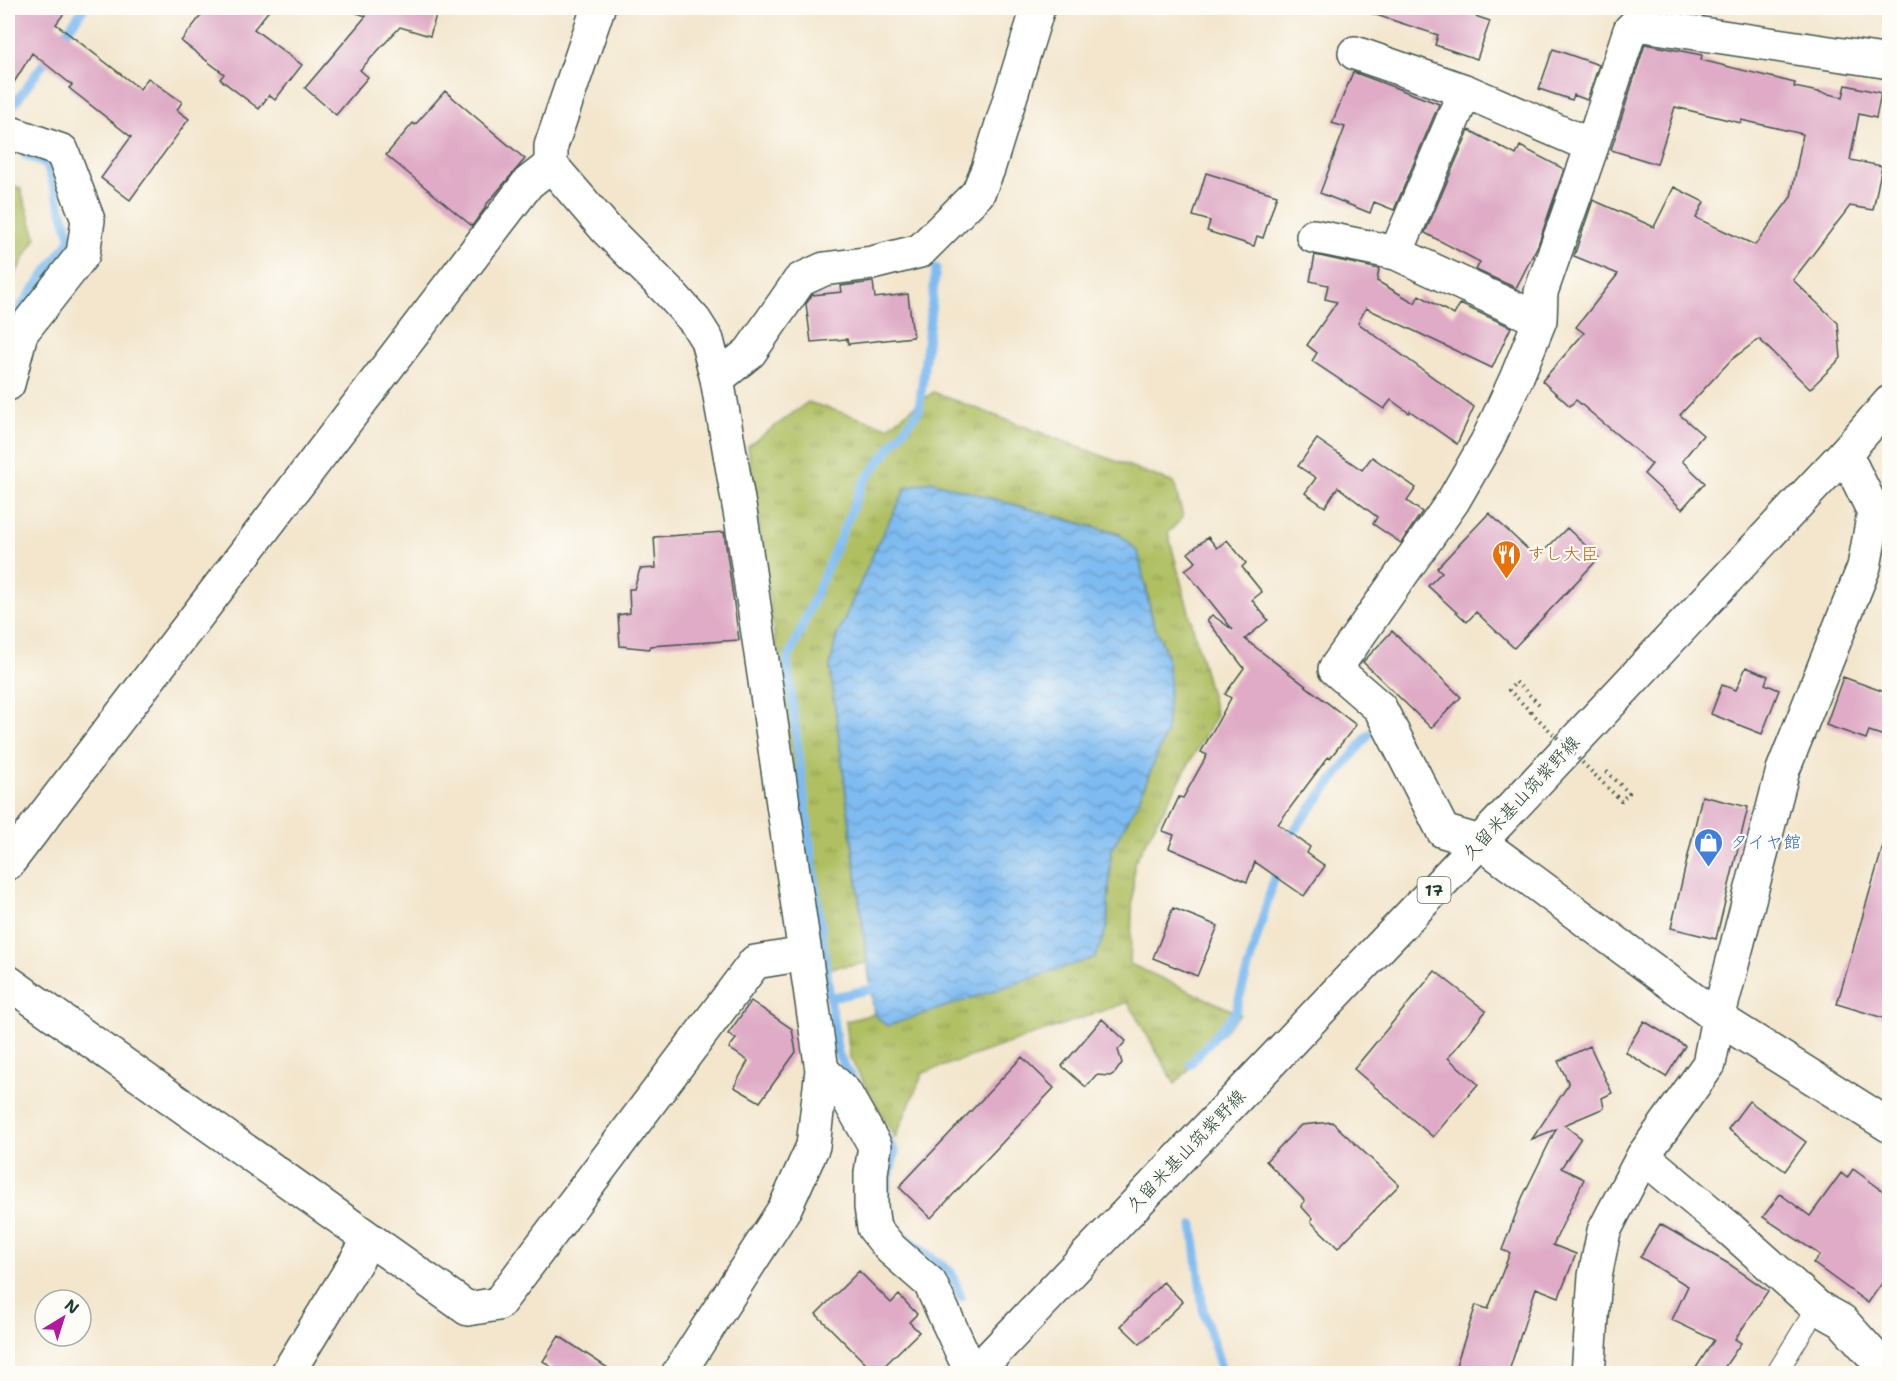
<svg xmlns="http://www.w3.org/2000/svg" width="1897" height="1381" font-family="'Shantell Sans','Klee One',sans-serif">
<defs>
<pattern id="grass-tufts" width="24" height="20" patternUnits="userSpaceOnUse" patternTransform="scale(1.5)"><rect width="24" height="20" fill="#afbf62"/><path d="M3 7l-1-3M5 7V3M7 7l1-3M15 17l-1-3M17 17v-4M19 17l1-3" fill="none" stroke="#8e9c52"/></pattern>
<pattern id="water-waves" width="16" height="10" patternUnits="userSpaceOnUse" patternTransform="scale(1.5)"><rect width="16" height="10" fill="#7ebbf1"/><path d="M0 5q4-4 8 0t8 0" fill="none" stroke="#6799c4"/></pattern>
</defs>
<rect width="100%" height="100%" fill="#fdfcf7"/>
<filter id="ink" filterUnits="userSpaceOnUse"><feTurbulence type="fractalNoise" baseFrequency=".0167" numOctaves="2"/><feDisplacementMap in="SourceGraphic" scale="12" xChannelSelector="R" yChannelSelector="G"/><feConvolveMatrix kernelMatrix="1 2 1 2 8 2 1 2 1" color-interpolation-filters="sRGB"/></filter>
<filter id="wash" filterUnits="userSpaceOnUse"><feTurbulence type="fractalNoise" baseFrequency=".008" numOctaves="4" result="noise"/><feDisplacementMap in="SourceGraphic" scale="24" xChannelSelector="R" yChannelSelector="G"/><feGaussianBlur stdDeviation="1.35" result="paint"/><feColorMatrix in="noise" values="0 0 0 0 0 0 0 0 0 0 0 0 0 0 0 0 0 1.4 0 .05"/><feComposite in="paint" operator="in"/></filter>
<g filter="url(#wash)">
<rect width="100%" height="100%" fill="#f3e6cd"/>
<path fill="url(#grass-tufts)" stroke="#677e4b" stroke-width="1.5" d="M933,392L1174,483L1183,517L1168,533L1216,715L1134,863L1130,964L1240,1014L1175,1084L1128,1002L923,1073L895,1138L850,1058L846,1021L874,1014L887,1026L1107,927L1111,850L1138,802L1166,733L1167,655L1153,622L1146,585L1120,534L931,481L907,487L878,543L836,638L830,667L867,963L821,969L748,446L808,402L888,427Z"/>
<path fill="#afbf62" stroke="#677e4b" stroke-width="1.5" d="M8,185L20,188L36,237L8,287Z"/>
<path fill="url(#water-waves)" stroke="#4e7c92" stroke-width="1.5" d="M931,481L1120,535L1138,552L1153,622L1167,655L1170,680L1166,733L1138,802L1111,850L1107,927L1096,957L887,1026L874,1014L830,667L836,638L878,543L907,487Z"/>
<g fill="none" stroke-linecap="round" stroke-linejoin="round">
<path stroke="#7ebbf1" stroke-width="9" d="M59,42L84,8
M8,113L51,53
M19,309L71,239L47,165L25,155
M1284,843L1369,734
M830,998L787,662L863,483L919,410L936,268
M1190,1064L1235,1013L1278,865
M856,1085L838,1054L830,998L881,987
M884,1134L895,1152L884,1198L896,1230L951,1272L961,1297
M1193,1225L1203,1309L1223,1374"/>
</g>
<g id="blocks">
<path fill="#dfabc6" d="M8,8H68L56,24L140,89L148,78L182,102L177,110L189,119L130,200L101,178L131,137L69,88L72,85L32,53L8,92Z
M207,8H271L254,29L302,65L275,100L269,95L259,109L220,79L224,74L181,41Z
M358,8H438L430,36L400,27L360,70L368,77L336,115L305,88L366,16L357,13Z
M1371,8H1452L1490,21L1477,59L1435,45L1438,35L1370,13Z
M1645,44L1702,55L1701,60L1795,83L1794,87L1843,97L1846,85L1881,93L1876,118L1859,114L1850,160L1882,166L1873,210L1850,206L1793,280L1838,323L1841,358L1810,389L1759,339L1731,360L1680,415L1703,435L1682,461L1705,483L1682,509L1644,474L1652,464L1576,400L1570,406L1542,381L1584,333L1576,327L1618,274L1574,256L1593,200L1654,227L1674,187L1704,202L1696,218L1755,245L1791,197L1803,134L1741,120V123L1675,107L1657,164L1611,150Z
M1553,49L1599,65L1587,100L1574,95L1572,100L1539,89Z
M1353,72L1439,104L1394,210L1374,202L1370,213L1320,193L1345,127L1332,123Z
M445,91L525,159L485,206L486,207L472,226L386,155L413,123L415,125Z
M1469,130L1516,155L1520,146L1564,169L1538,245L1516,288L1476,270L1480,262L1425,233Z
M1206,173L1277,195L1263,238L1257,236L1254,246L1207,231L1210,221L1193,216Z
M1315,255L1379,269L1377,281L1415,303L1419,295L1454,315L1460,304L1511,327L1492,368L1366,308L1358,323L1474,407L1457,444L1410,411L1409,413L1391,400L1384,409L1312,361L1317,353L1307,345L1337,302L1325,299L1328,285L1310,281Z
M873,282L875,298L908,294L913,337L848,344L847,339L811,342L806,304L812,295L842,292L841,286Z
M1317,439L1362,470L1372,457L1416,488L1407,501L1422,512L1401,543L1373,524L1377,517L1338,487L1325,507L1305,493L1316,478L1298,466Z
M1489,513L1537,558L1567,528L1599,558L1514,648L1476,612L1467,622L1428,586L1442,572L1437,568Z
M724,532L739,640L650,646V649L620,646L618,615L630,613L629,589H634L640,569L656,568L654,537Z
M1208,537L1217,548L1227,540L1246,563L1242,567L1262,592L1252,600L1268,620L1245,639L1356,725L1330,758L1328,757L1278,824L1310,847L1307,853L1325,866L1304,896L1255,862L1247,882L1169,848L1174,835L1163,831L1179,797L1183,798L1207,755L1201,752L1231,698L1225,694L1244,668L1207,620L1212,615L1233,630L1185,570L1196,562L1188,553Z
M1392,631L1461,697L1431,728L1363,662Z
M1746,667L1768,676L1765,684L1779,690L1762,734L1711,714L1722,685L1736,690Z
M1843,677L1890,694V738L1869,731L1866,739L1826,725Z
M1702,796L1748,807L1716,939L1671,928Z
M1883,846L1890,847V1020L1837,1004Z
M1173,908L1218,926L1197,976L1153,958Z
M1435,971L1486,1011L1448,1058L1478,1084L1433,1137L1354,1069Z
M751,1001L792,1029L796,1052L760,1102L734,1087L748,1061L729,1048L736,1039L728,1034Z
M1102,1019L1126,1041L1118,1050L1122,1063L1115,1073L1110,1076L1096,1075L1086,1087L1062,1066Z
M1644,1021L1685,1046L1666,1077L1625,1052Z
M1590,1046L1612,1093L1602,1098L1604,1108L1564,1125L1581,1138L1561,1168L1584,1179L1553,1245L1576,1254L1559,1297L1536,1288L1508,1374H1453L1476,1305L1488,1309L1510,1253L1502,1250L1522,1198L1556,1129L1532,1139L1569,1084L1558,1061Z
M1022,1057L1054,1088L931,1218L899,1187Z
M1749,1101L1806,1142L1785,1171L1728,1129Z
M1332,1122L1399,1185L1338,1248L1311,1222L1312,1218L1301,1206L1305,1201L1266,1161L1301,1125Z
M1853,1169L1890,1196V1272L1868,1303L1813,1263L1820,1255L1763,1217L1780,1194L1810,1216L1841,1173L1847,1178Z
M1660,1224L1729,1264L1768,1291L1735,1339L1741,1343L1720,1374H1692L1714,1340L1672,1320L1688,1286L1640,1257Z
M859,1271L891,1303L899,1295L917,1314L909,1322L919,1332L876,1374L816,1314Z
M1163,1282L1183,1302L1140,1344L1121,1326Z
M559,1336L617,1374H561L543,1361Z"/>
</g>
</g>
<g filter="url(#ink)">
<use href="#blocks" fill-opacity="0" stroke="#3f564b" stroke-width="1.5"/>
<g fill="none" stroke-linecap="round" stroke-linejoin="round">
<defs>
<path id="service" d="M1776,1374L1817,1307"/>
<path id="minor" d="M598,8L551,146V165L606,229L670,293L695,321L707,340L717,379L741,517L822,1070L813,1146L785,1208L678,1374
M1355,53L1465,91L1592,146
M8,132L62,151L88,220L83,254L21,333L8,384
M1313,236L1396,253L1540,320
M1396,253L1465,91
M717,379L750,352L800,280L824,269L872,263L920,251L978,193L988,169L1038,8
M1480,842L1443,831L1380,708L1335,669L1453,501L1487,442L1516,379L1540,320L1541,292L1592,146L1630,30L1636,24L1890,62
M8,863L528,183L551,165
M8,982L468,1309L498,1304L755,962L805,954
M822,1070L845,1093L875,1146L871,1173V1207L874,1228L891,1249L930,1283L972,1374
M1643,1156L1731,1230L1817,1307L1842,1321L1879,1362
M287,1374L369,1240
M1588,1374L1595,1276L1604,1231L1643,1156L1709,1064L1718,1018L1783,770L1864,567L1874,512L1845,453"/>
<path id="tertiary" d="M1480,842L1718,1018L1890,1126"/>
<path id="primary" d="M974,1374L1480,842L1845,453L1890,402"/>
</defs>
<use href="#service" stroke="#3f564b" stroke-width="22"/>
<use href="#minor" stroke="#3f564b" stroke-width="36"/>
<use href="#tertiary" stroke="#3f564b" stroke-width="36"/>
<use href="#primary" stroke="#3f564b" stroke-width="36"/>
<path stroke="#3f564b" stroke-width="4" stroke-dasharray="1.5 4.5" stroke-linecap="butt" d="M1531,712L1509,690L1516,682L1539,704
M1599,779L1621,801L1629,793L1606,771"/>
<use href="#service" stroke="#fff" stroke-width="20"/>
<use href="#minor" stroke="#fff" stroke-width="33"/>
<use href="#tertiary" stroke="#fff" stroke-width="33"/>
<use href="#primary" stroke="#fff" stroke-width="33"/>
<path stroke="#3f564b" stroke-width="4" stroke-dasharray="1.5 4.5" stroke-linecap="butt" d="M1531,712L1599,779"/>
</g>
</g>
<defs>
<symbol id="restaurant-pin" viewBox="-11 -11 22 30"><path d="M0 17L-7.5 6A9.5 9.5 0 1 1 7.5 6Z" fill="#e8710a" stroke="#fdfcf7"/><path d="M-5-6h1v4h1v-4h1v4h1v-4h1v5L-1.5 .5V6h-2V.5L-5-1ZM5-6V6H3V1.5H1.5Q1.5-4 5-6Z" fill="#fff"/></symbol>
<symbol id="shop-pin" viewBox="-11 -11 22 30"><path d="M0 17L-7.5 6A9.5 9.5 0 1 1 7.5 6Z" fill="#3f7fe0" stroke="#fdfcf7"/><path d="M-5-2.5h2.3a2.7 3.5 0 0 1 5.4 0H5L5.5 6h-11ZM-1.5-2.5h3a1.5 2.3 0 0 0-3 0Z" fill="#fff"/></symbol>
</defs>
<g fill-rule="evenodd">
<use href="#restaurant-pin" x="1490" y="538" width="33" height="45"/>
<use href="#shop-pin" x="1692" y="826" width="33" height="45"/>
</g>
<g text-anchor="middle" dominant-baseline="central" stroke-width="4.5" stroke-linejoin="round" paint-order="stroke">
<rect fill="#fdfcf7" stroke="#62766e" stroke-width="1.5" x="1417.5" y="877" width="33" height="26" rx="4.5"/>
<g font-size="16" font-weight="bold" fill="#1f3d34">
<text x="1434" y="890">17</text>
</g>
<g font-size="18" fill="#c56008" stroke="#fdfcf7" text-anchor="start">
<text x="1527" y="554">すし大臣</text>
</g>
<g font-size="18" fill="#1f3d34" stroke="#fdfcf7">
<text transform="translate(1521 798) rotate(-47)">久留米基山筑紫野線</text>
<text transform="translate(1186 1151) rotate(-46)">久留米基山筑紫野線</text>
</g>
<g font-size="18" fill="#366cbe" stroke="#fdfcf7" text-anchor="start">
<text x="1730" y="842">タイヤ館</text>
</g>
</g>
<rect width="1897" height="1381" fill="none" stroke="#fdfcf7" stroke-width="30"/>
<g transform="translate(63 1318) rotate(38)"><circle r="28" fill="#fdfcf7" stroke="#a4b0a9" stroke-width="1.5"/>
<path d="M0-4.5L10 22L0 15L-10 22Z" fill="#b5179e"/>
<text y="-9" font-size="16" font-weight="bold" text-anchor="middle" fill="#1f3d34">N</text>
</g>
</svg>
